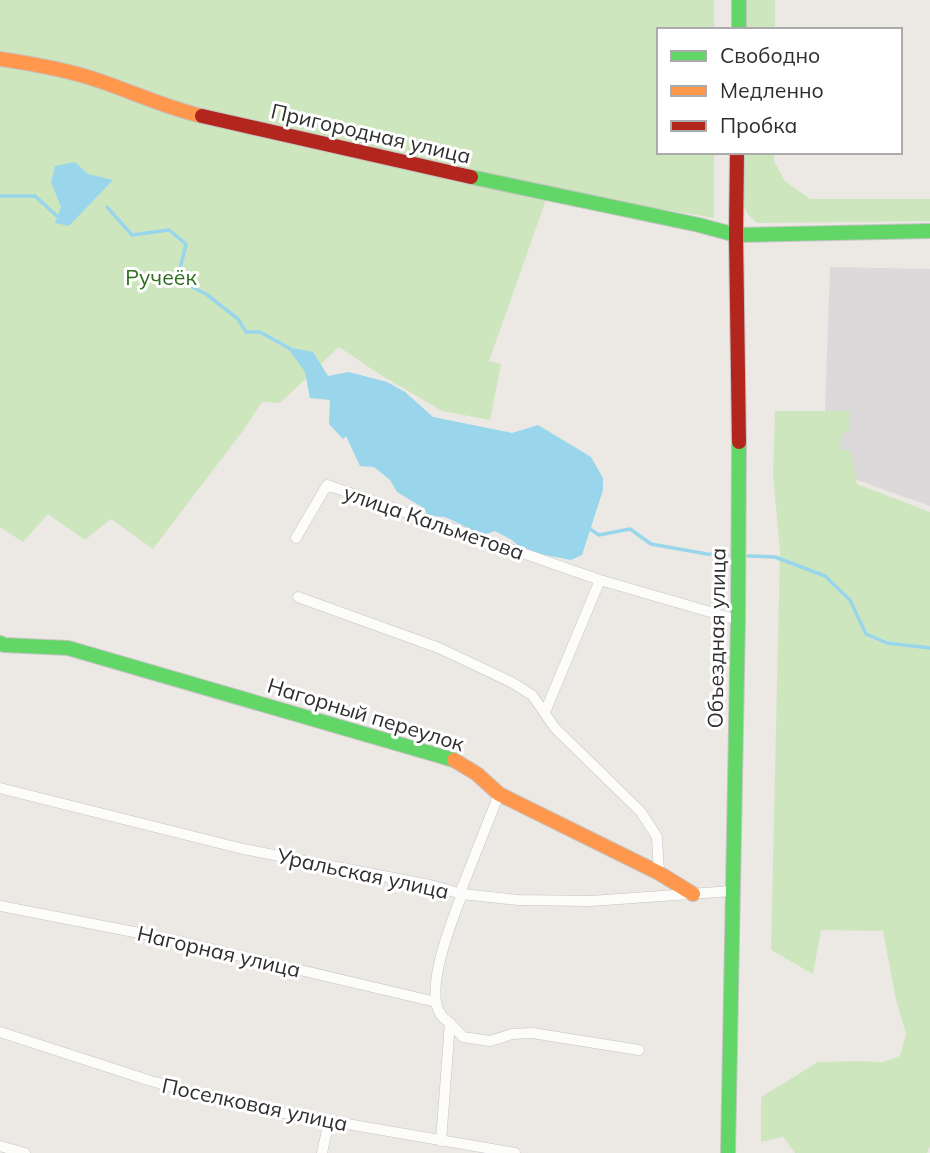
<svg xmlns="http://www.w3.org/2000/svg" width="930" height="1153" font-family="Mulish,sans-serif">
<rect width="100%" height="100%" fill="#ece8e4"/>
<path fill="#dcd9db" d="M830,267L930,269V506L823,468Z"/>
<path fill="#cee6be" d="M0,0H714V30H659V152H714V218L555,191L165,103L0,57Z
M745,0H775V30H745Z
M0,63L42,68L169,111L546,200L489,361L501,364L490,420L442,411L379,374L339,347L280,403L262,402L242,432L153,549L111,519L85,540L48,514L23,542L0,527Z
M744,152H774V161L785,181L810,199H930V221L757,223L748,214L744,206Z
M775,411H850V431L843,433L839,449L850,450L857,484L930,512V1146L927,1153H795L783,1137L761,1142V1097L818,1062L859,1061L883,1062L900,1056L906,1034L896,1000L883,931L821,930L813,974L771,950L780,551L773,475Z"/>
<path fill="#99d6ec" d="M75,162L88,174L113,180L69,226L55,223L61,207L51,182L55,166Z
M287,347L313,352L328,376L349,372L387,382L405,392L433,417L512,433L538,425L591,457L603,478V490L582,555L571,560L524,551L512,540L495,531L483,535L445,517L427,516L425,509L397,492L390,480L374,467L360,466L346,436L343,439L329,424L330,400L310,398L305,372Z"/>
<g fill="none" stroke-linecap="round" stroke-linejoin="round">
<path stroke="#99d6ec" stroke-width="3.5" d="M0,196H35L59,218
M107,207L132,235L169,230L186,244L180,269L188,285L206,294L238,319L246,332H260L289,348
M587,527L599,535L630,529L651,544L707,554L728,555
M748,556L775,557L825,576L850,600L866,634L887,643L930,648"/>
<defs>
<path id="street" d="M296,538L327,485L600,580L738,620
M298,597L439,648L513,683L532,695L555,728L641,812L657,837L659,873
M545,712L600,580
M0,788L243,849L430,885L462,894L518,900L591,901L732,891
M460,893L499,794
M0,906L165,938L436,1002
M450,1023L463,1037L490,1041L512,1034L532,1033L639,1050
M0,1032L151,1081L249,1107L515,1153
M441,1141L450,1023C447,1021 444,1019 442,1016C422,993 453,919 462,894
M0,1146L25,1153
M322,1153L329,1121"/>
<path id="fast" d="M739,0V30
M471,177L699,225L736,235L930,231
M0,643L4,645L68,648L454,760
M728,1153L738,620L739,442"/>
<path id="slow" d="M0,59C34,64 68,70 100,81C135,93 167,108 202,116
M454,760L477,774L499,794L659,873L693,894"/>
<path id="jam" d="M202,116L471,177
M737,152L736,235L739,442"/>
</defs>
<use href="#street" stroke="#c5c4c5" stroke-width="11"/>
<use href="#fast" stroke="#c5c4c5" stroke-width="16"/>
<use href="#slow" stroke="#c5c4c5" stroke-width="16"/>
<use href="#jam" stroke="#c5c4c5" stroke-width="16"/>
<use href="#street" stroke="#fcfcfb" stroke-width="10"/>
<use href="#fast" stroke="#63d668" stroke-width="14"/>
<use href="#slow" stroke="#ff974d" stroke-width="14"/>
<use href="#jam" stroke="#b3261e" stroke-width="14"/>
</g>
<g text-anchor="middle" dominant-baseline="central" stroke-width="6" stroke-linejoin="round" paint-order="stroke">
<g font-size="21" fill="#2e2e2e" stroke="#fff">
<text transform="translate(371 133) rotate(13)">Пригородная улица</text>
<text transform="translate(434 522) rotate(19)">улица Кальметова</text>
<text transform="translate(716 638) rotate(-89)">Объездная улица</text>
<text transform="translate(366 714) rotate(17)">Нагорный переулок</text>
<text transform="translate(363 873) rotate(12)">Уральская улица</text>
<text transform="translate(219 951) rotate(13)">Нагорная улица</text>
<text transform="translate(255 1104) rotate(12)">Поселковая улица</text>
</g>
<g font-size="21" fill="#2c6e1b" stroke="#fff">
<text x="161" y="277">Ручеёк</text>
</g>
</g>
<rect x="657" y="28" width="245" height="126" fill="#ffffff" stroke="#ababab" stroke-width="2"/>
<rect x="671" y="51" width="35" height="10" fill="#63d668" stroke="#ababab" stroke-width="2"/>
<text x="720" y="63" font-size="21" fill="#2e2e2e">Свободно</text>
<rect x="671" y="86" width="35" height="10" fill="#ff974d" stroke="#ababab" stroke-width="2"/>
<text x="720" y="98" font-size="21" fill="#2e2e2e">Медленно</text>
<rect x="671" y="121" width="35" height="10" fill="#b3261e" stroke="#ababab" stroke-width="2"/>
<text x="720" y="133" font-size="21" fill="#2e2e2e">Пробка</text>
</svg>
